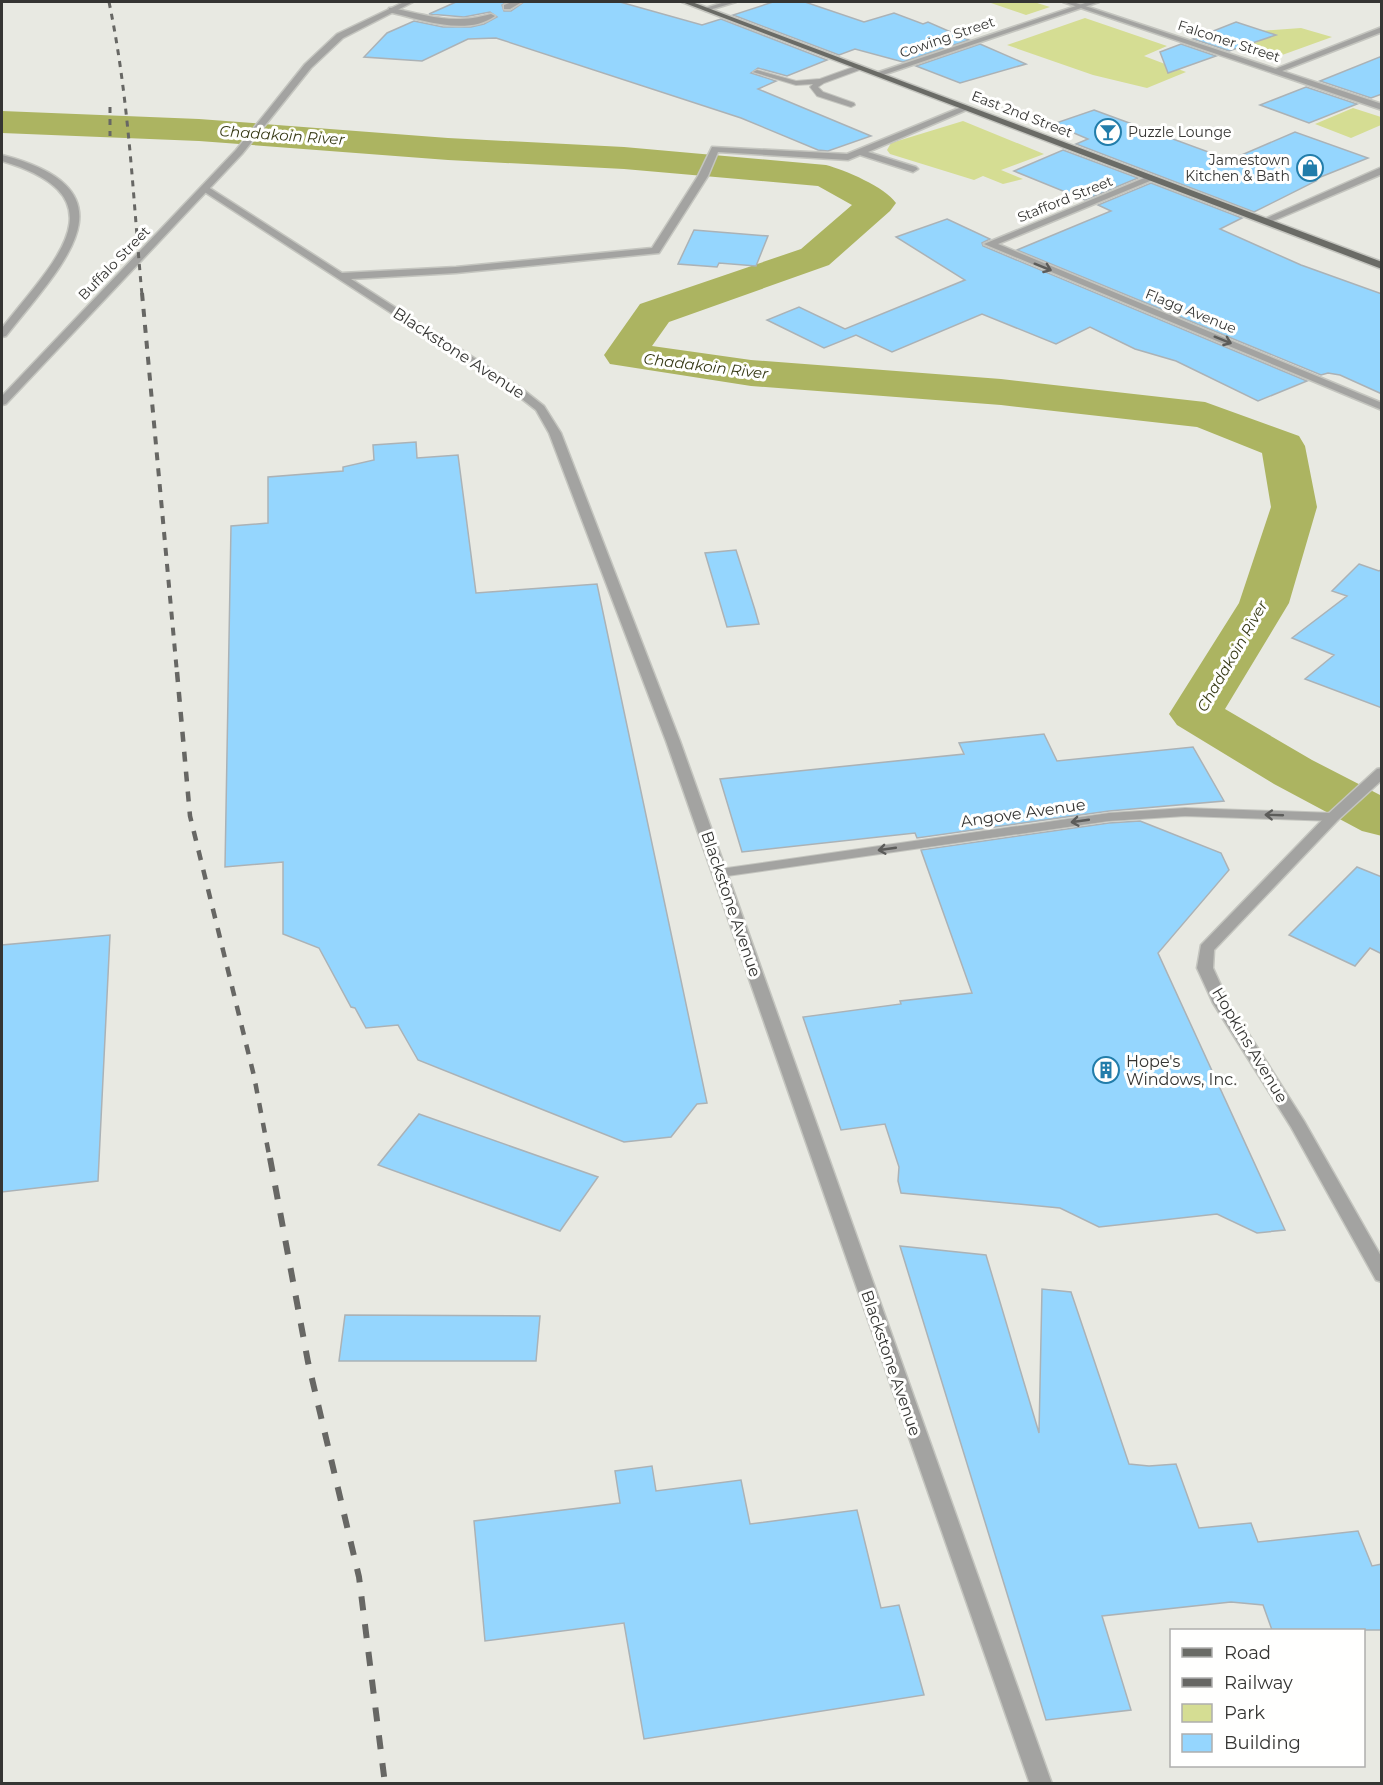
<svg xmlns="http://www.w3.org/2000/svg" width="1383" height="1785" font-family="Montserrat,sans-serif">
<rect width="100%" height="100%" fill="#e8e9e2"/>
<path fill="#d5dd93" d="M988,2H1034L1050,7L1026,15Z
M1085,18L1167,46L1144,56L1186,72L1147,88L1093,75L1007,45Z
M1301,28L1332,37L1271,59L1235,48H1244L1266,38L1258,31Z
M1353,108L1381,117V125L1351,138L1315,124Z
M963,121L1044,154L1001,170L1023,179L1003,184L983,176L974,180L890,154L887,150L891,143Z"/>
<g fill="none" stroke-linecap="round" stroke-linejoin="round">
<path fill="#acb461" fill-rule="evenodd" d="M2,111L199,119L448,138L624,147L826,165C845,170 885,187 896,203L890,211L829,265L669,322L652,346L751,360L1001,379L1205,402L1299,436L1305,446L1317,507L1289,603L1225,709L1312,760L1382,796V836L1362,831L1274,784L1177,725L1169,714L1239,603L1271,507L1262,453L1197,427L1001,405L751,386L610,364L604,355L640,304L801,249L852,205L818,186L624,169L448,160L199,141L2,133Z"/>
</g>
<path fill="#95d6fe" stroke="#abb2b6" stroke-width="1.5" d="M456,2H507L502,5L504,11H511L524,2H620L702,25L721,19L827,60L787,76L758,68L751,73L776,81L758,89L871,136L828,151L818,150L741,118L496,38L468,39L422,61L364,57L387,33L414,21L443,27H471L484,24L497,17L490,12L464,17L429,14Z
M773,2H805L864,22L894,13L923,24L928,22L969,40L903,62L855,49L839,55L733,15Z
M1236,22L1276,35L1229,51L1193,39Z
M980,44L1026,64L960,83L916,66Z
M1181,44L1216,56L1168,73L1160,52Z
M1382,56V94L1371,98L1320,81Z
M1306,87L1357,104L1309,123L1260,105Z
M1094,110L1230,160L1295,132L1368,158L1313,180L1316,181L1254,212L1076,144L1088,139L1053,124Z
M1063,150L1138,178L1085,200L1014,171Z
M1151,183L1242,218L1220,229L1301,265L1382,294V394L1340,375L1328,373L1321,375L1017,250L1111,211L1098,205Z
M947,219L990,239L982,243L983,246L1307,381L1258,401L1176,361L1135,349L1090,327L1056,344L982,314L892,352L856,335L824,348L767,320L799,307L845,329L965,280L896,237Z
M694,230L768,236L756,266L719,263L717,267L678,264Z
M416,442L417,458L458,455L476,593L597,584L707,1103L697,1104L671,1137L624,1142L418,1060L398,1025L366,1028L355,1008L351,1007L319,948L283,934V862L225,867L231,526L268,523V477L343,471V467L374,460L373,445Z
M736,550L755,610L759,624L727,627L705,553Z
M1359,564L1379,571L1382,569V708L1305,679L1334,655L1292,638L1347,596L1332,591Z
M1044,734L1057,761L1193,747L1224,801L1109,811L917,838L915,833L742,852L720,779L964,754L959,743Z
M1140,821L1221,853L1229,870L1158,953L1285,1230L1257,1233L1217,1214L1099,1227L1060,1208L901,1193L898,1181L899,1167L885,1124L841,1130L803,1017L901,1004L900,1001L972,993L921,850L1109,823Z
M1357,867L1382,877V954L1370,948L1355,966L1289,935Z
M110,935L98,1181L2,1192V945Z
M419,1114L561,1164L598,1177L560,1231L378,1165Z
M900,1246L986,1255L1039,1433L1042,1289L1071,1292L1129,1464L1149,1466L1176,1464L1199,1528L1251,1523L1258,1542L1358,1531L1372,1566L1382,1564V1630H1272L1263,1605L1231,1602L1102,1616L1131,1710L1046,1720Z
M345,1315L540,1316L536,1361H339Z
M652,1466L656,1491L741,1480L750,1524L857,1510L881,1608L899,1605L924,1695L644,1739L624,1623L485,1641L474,1521L620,1503L615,1471Z"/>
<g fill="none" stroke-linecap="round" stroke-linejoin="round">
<defs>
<path id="service" d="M859,65L863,67L862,69L824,83L818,87L823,92L854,103L855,105L851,107L817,96L810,87L813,84L796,85L753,72L757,70L796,81L820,79Z
M1185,808L1333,813L1339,817L1333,821L1185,816L1109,821L720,877L713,873L720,869L1109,813Z"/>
<path id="minor" d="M512,2H522L510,9H504V5Z
M725,2H736L706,11L702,9Z
M1088,2H1099L880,76L873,74Z
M392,8C431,16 452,25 491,14L495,16C466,37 420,19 389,12V8Z
M1382,27V32L1277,73L1270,71Z
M964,106L971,108L868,152L916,167L918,169L913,172L860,155L848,160L718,152L708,176L659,253L456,273L351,279L521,388L544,406L561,433L680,741L1052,1784H1030L666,741L549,433L536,410L513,392L200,189L208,187L342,273L456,267L652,248L698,176L712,147L847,154Z
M1382,167V174L1268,223L1260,221Z
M1149,176L1157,178L998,244L1382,403V410L984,244Z
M1382,768V780L1338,820L1214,950L1213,968L1229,1003L1304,1121L1382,1258V1282L1376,1280L1291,1127L1213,1003L1197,968L1201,945L1328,814L1377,769Z"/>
<path id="tertiary" d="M404,2H413L343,38L311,68L242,154L6,404L2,405V396L236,150L305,64L337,34Z
M1063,2H1073L1382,104V110Z
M2,155C141,191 61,266 6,336L2,337V328C53,262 125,198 2,161Z"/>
<path id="primary" d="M682,2H692L1382,262V269Z"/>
</defs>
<use href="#service" stroke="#c4c5bf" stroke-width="2"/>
<use href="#minor" stroke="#c4c5bf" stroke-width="3"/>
<use href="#tertiary" stroke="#c4c5bf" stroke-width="3"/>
<use href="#primary" stroke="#c4c5bf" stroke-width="3"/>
<use href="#service" fill="#a3a3a1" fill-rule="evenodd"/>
<use href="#minor" fill="#a3a3a1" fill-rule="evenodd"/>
<use href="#tertiary" fill="#a3a3a1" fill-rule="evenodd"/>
<use href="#primary" fill="#6a6b66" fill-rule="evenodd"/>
<path stroke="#676764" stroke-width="3" stroke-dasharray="6 6" stroke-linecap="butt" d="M109,2C129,97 133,198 142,295
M110,107V136"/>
<path stroke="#676764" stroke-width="4" stroke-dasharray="8 8" stroke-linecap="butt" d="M142,293L177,673"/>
<path stroke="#676764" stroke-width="4.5" stroke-dasharray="10 10" stroke-linecap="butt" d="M177,672L190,816L254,1076L270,1160"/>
<path stroke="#676764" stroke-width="6" stroke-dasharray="14 14" stroke-linecap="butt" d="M270,1158L308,1362L359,1577L385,1784"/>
</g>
<defs><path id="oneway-shaft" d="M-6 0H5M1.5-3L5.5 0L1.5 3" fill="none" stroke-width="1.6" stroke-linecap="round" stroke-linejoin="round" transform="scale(1.5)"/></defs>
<g stroke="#5c5c5a">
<use href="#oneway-shaft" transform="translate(1043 267) rotate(22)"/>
<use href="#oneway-shaft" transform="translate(1223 340) rotate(22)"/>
<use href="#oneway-shaft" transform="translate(1274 815) rotate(-178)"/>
<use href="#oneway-shaft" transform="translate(1080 821) rotate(172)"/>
<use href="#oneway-shaft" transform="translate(887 849) rotate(172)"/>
</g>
<defs>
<symbol id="bar-ring" viewBox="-11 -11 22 22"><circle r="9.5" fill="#fffffe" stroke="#227daa" stroke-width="1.5"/><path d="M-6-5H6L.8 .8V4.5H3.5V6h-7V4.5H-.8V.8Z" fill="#227daa"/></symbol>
<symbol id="shop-ring" viewBox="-11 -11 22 22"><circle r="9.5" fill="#fffffe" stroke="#227daa" stroke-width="1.5"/><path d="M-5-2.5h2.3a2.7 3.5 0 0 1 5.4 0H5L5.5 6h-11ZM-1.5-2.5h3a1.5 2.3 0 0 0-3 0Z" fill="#227daa"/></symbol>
<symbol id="building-ring" viewBox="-11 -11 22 22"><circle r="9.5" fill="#fffffe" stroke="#227daa" stroke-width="1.5"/><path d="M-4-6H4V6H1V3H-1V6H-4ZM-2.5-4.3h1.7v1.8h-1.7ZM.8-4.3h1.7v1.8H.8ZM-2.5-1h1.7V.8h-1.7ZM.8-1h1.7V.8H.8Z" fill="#227daa"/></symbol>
</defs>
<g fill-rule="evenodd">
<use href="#bar-ring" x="1093" y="117" width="30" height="30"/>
<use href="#shop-ring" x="1295" y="153" width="30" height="30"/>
<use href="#building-ring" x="1091" y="1055" width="30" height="30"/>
</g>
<g text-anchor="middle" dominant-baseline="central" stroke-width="6" stroke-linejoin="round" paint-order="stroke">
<g font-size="14" fill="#353533" stroke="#fffffe">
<text transform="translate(947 37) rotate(-19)">Cowing Street</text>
<text transform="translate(1229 41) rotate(18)">Falconer Street</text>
<text transform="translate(1022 114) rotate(21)">East 2nd Street</text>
<text transform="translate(1065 199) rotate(-22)">Stafford Street</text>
<text transform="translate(114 263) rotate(-46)">Buffalo Street</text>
<text transform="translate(1191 311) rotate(22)">Flagg Avenue</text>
</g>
<g font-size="14" fill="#353533" stroke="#fffffe" text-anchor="start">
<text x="1128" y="132">Puzzle Lounge</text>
<text x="1290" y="160" text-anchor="end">Jamestown<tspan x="1290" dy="16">Kitchen &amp; Bath</tspan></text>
</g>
<g font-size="15" font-style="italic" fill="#383b17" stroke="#fffffe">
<text transform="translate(282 135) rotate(4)">Chadakoin River</text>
<text transform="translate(706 366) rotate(7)">Chadakoin River</text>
<text transform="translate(1232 656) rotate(-60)">Chadakoin River</text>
</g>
<g font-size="16" fill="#353533" stroke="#fffffe">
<text transform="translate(459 353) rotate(33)">Blackstone Avenue</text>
<text transform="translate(1023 813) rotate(-8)">Angove Avenue</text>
<text transform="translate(731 904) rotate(71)">Blackstone Avenue</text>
<text transform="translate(1250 1045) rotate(59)">Hopkins Avenue</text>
<text transform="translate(891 1363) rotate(71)">Blackstone Avenue</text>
</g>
<g font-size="16" fill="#353533" stroke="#fffffe" text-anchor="start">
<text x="1126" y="1061">Hope's<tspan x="1126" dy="18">Windows, Inc.</tspan></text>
</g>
</g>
<rect width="1383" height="1785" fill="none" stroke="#353533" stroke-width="6"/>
<rect x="1170" y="1629" width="195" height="138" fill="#fffffe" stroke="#aeaead" stroke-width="1.5"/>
<rect x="1182" y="1648" width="30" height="9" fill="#6a6b66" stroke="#aeaead" stroke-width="1.5"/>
<text x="1224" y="1659" font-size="18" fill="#353533">Road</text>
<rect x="1182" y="1678" width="30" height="9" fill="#676764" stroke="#aeaead" stroke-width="1.5"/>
<text x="1224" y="1689" font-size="18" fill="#353533">Railway</text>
<rect x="1182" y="1704" width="30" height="18" fill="#d5dd93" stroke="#aeaead" stroke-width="1.5"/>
<text x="1224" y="1719" font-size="18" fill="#353533">Park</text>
<rect x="1182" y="1734" width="30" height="18" fill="#95d6fe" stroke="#aeaead" stroke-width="1.5"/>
<text x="1224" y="1749" font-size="18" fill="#353533">Building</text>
</svg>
